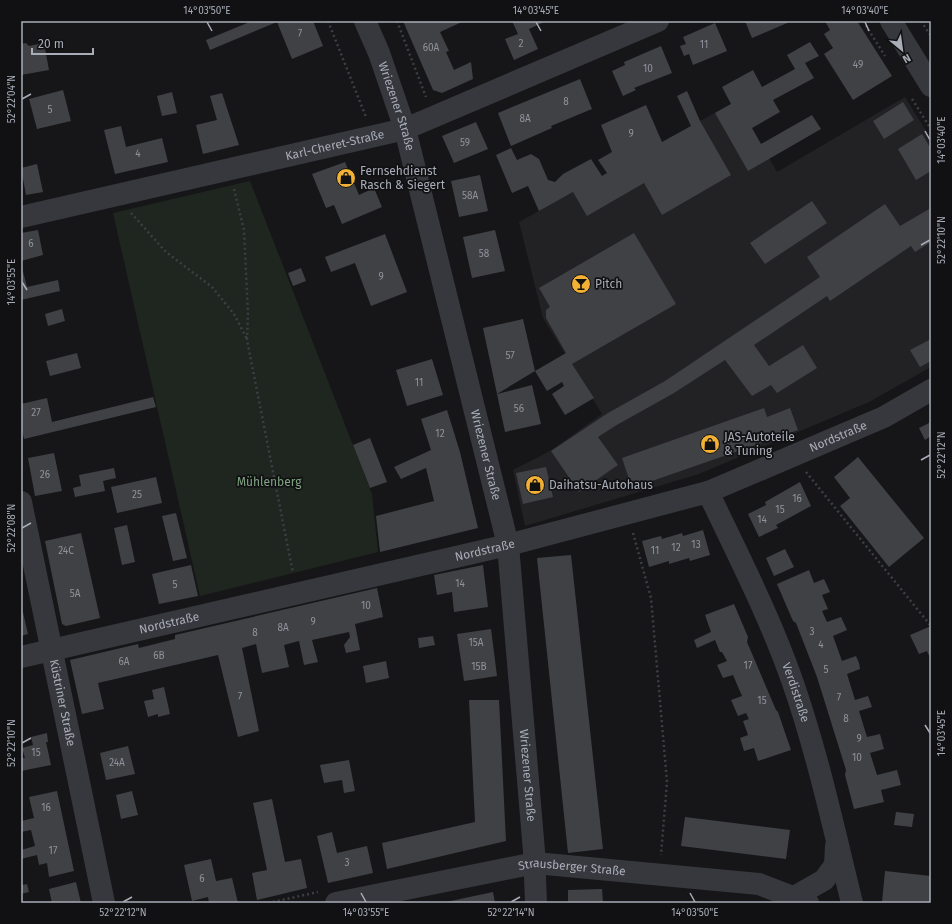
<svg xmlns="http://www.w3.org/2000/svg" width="952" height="924" font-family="'Fira Sans',sans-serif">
<rect width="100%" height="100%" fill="#161618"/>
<path fill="#222225" d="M905,97L931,139V367L869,402L699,474L525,526L513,470L550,451L602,414L543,318L519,222L736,101L777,172Z"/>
<path fill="#1e261f" d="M250,181L372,494L378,552L200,596L113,213Z"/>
<path fill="#404145" d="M252,21H313L323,46L292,59L277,22L210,50L206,40Z
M403,21H464L440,32L449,51L446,52L454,70L471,62L473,79L442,93L433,90Z
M512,21L544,22L529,29L538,49L514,60L505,39L518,34Z
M745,21H792L752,38Z
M825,21H857L892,76L853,100L824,54L833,48L824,34L830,30Z
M715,23L727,51L693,65L689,54L684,56L680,46L686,44L683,37Z
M810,42L819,56L805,63L814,78L773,100L780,112L752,128L761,144L812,115L821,129L748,171L715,113L731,104L722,87L753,70L762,87L795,69L787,55Z
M26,43L29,46L44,43L49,70L21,75V44Z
M661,46L672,73L634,88L636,90L623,96L612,71L625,65L624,62Z
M580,79L592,109L551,126L552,128L511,146L498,113Z
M63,90L71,121L37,129L29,99Z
M687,91L700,121L731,175L662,215L644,183L587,216L573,192L539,211L528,186L512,193L496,155L511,148L517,160L531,154L539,159L548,180L555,182L563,174L591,159L602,176L607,173L598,160L612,152L601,125L646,105L662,142L691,126L677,96Z
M172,92L177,113L162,116L157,96Z
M222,93L239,145L203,154L196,125L217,120L210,96Z
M903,102L914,120L884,139L873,121Z
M476,122L488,149L454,163L442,136Z
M121,126L126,147L162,138L168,162L115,174L104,130Z
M922,134L931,149V171L916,180L898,149Z
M345,162L359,195L374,188L382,207L342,224L334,205L326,208L312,174Z
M37,164L43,192L26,195L21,168Z
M480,175L488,211L459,217L451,181Z
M812,201L827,223L765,264L750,243Z
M885,204L900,226L931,208V242L915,252L911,246L830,301L827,296L754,345L769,366L803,345L817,368L777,393L771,385L752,396L725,360L674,393L615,426L598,437L618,465L579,492L551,451L608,413L665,381L820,277L807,257Z
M38,230L43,255L21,261V233Z
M495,230L505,271L472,278L463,237Z
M634,233L676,304L572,364L594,398L565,415L552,394L564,386L562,382L547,391L535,371L566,353L546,318V310L550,307L539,288Z
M385,234L407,292L371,306L355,263L331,272L325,257Z
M21,264L27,287L58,280L60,291L21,300Z
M301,268L306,281L293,286L288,273Z
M62,309L65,321L48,326L45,314Z
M523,319L535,371L497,394L532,385L541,424L505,432L497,394L483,328Z
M931,339V361L920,367L910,350Z
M77,353L81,368L50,376L46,361Z
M432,359L443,395L407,406L396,370Z
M153,397L156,407L24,439L21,425V404L47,398L52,422Z
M764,408L767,417L790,408L798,430L632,488L622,458Z
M447,410L460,452L478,528L380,552L376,516L434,501L426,468L401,479L394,467L431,450L421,419Z
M931,422V436L925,440L919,428Z
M370,438L387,482L370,488L353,445Z
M54,453L62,491L35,496L28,458Z
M858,457L924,538L889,567L840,506L850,498L834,477Z
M546,467L553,497L523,504L516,473Z
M114,468L116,478L103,481L105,491L75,497L73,488L81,486L79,475Z
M156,477L162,503L117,513L111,487Z
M800,482L811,506L776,525L778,528L759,537L748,514L766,505L765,502Z
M176,513L187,558L173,561L162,516Z
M127,525L135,562L122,565L114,528Z
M703,530L710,555L690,561L689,558L669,564V561L649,567L642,541L661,536L662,539L682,533L683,536Z
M81,533L100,618L66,626L62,624L45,541Z
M785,549L794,567L774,576L766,558Z
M571,555L603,849L568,853L537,558Z
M191,565L198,596L159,604L152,574Z
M483,565L488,607L454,612L452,592L437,595L434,575Z
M809,570L814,583L824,579L830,592L822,595L828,609L822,611L827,622L841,617L847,630L833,636L842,661L856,656L859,663L860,669L847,674L855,700L868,696L872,707L859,711L867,737L880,734L884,749L870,753L877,775L897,770L901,785L881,790L884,802L854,809L845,775L846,770L817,677L796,623L793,621L777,584Z
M377,588L383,617L355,624L360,650L346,653L344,645L350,637L349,632L312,640L318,662L304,665L299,641L284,645L289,667L262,673L256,644L242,648L259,731L238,737L218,655L98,683L104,709L82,714L70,660L138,644L139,648L175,639V635Z
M21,604L28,634L21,636Z
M734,604L748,637L747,642L776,710L778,712L791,750L758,761L754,748L744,751L740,738L748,735L743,721L749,719L746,713L738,716L731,700L742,696L733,675L723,678L717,665L727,661L722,652H720L715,640L697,648L694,640L711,632L705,615Z
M931,626V658H930L927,651L919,654L910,635Z
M491,629L497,676L464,681L457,634Z
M433,636L435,645L419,648L418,638Z
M386,661L389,678L366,683L363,666Z
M164,687L170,714L158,717V714L148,717L144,701L154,699L152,690Z
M469,700H499L506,841L387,869L382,843L475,822Z
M47,733L48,742H46L51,765L21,771V758H25L22,748L33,745L31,737Z
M128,746L135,774L106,780L100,753Z
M349,760L355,791L344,793L342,780L324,783L320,765Z
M57,791L74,871L49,877L47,863L39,865L37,855L21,859V850L35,846L31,830L21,832V821L34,818L29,797Z
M132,791L138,815L121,819L116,795Z
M272,799L285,862L301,859L307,888L257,900L252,873L267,870L253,803Z
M896,812L914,814L912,827L894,825Z
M685,817L790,830L786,859L681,846Z
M332,832L337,853L367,846L373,873L328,883L317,836Z
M211,859L216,881L232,878L238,903H209L208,897L192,901L184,865Z
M885,871L931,876V903L882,902Z
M21,881L23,885L27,884L29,892L21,894Z
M76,882L81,903H52L49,889Z
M602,889L603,903H568V890Z
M493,892L495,903H446V902Z
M690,901L703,902V903H690Z"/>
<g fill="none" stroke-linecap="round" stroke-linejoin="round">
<path stroke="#3d3f44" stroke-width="2.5" stroke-dasharray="2 3" stroke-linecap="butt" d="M328,21L366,117
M397,21L426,97
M863,21L885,56
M921,21L931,36
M912,99L931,129
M234,189L244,230L248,314L247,340L293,573
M131,213L166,252L212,287L234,314L247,339
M806,472L931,626
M633,533L651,598L667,782L661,855
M268,903L318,892"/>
<g stroke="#37383d" stroke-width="22">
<path id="s1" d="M365,21L379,53L405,129L508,545L534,851L536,903"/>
<path d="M891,21L931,86"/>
<path id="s2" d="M21,217L405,129L658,21"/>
<path id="s3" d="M708,492C738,555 770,617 793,683C818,755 834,830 852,903"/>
<path id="s4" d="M21,502L104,903"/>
<path id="s5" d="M21,657L508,545L708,492L884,417L931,390"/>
<path d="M794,897L824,880L835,865L836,846"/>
<path id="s6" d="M336,903L535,863L759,884L808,903"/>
</g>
</g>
<path fill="none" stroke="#a8adb8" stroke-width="1.5" d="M207,22L212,31M536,22L541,31M865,22L869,31M22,99L31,94M925,131L930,140M921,245L930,240M22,282L27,290M921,460L930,455M22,528L31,523M925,725L930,733M22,743L31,738M361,893L366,902M690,893L695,902M123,902L132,897M511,902L520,897"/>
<defs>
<symbol id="shop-disc" viewBox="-11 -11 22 22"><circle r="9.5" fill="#f2b134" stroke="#111113"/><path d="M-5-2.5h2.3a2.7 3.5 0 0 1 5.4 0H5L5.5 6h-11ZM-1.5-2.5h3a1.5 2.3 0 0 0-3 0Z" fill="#111"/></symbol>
<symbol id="bar-disc" viewBox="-11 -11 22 22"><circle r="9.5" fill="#f2b134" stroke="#111113"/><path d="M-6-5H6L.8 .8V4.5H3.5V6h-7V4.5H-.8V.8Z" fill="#111"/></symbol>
</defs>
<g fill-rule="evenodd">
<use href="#shop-disc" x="335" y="167" width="22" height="22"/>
<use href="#bar-disc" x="570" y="273" width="22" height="22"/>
<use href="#shop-disc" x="699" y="433" width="22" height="22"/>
<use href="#shop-disc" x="524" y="474" width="22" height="22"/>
</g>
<g text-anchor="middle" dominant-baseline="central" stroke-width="3.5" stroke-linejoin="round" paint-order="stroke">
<g font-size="10" fill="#8e929b">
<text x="300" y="34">7</text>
<text x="521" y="44">2</text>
<text x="704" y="45">11</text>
<text x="431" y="48">60A</text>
<text x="858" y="65">49</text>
<text x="648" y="69">10</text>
<text x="566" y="102">8</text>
<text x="50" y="110">5</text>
<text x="525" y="119">8A</text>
<text x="631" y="134">9</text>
<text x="465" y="143">59</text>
<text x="138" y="154">4</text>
<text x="470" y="196">58A</text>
<text x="31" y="244">6</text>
<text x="484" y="254">58</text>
<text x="381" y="277">9</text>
<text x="510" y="356">57</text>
<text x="419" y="383">11</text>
<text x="519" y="409">56</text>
<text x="36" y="413">27</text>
<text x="440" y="434">12</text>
<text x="45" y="475">26</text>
<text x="137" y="495">25</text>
<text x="797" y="499">16</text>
<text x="780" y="510">15</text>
<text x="762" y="520">14</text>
<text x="696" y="545">13</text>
<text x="676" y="548">12</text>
<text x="66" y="551">24C</text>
<text x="655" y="551">11</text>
<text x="460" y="584">14</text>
<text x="175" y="585">5</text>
<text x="75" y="594">5A</text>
<text x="366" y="606">10</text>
<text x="313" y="622">9</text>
<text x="283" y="628">8A</text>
<text x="812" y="632">3</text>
<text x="255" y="633">8</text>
<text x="476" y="643">15A</text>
<text x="821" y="645">4</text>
<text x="159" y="656">6B</text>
<text x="124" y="662">6A</text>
<text x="748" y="666">17</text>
<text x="479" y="667">15B</text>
<text x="826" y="670">5</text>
<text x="240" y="697">7</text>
<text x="839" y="698">7</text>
<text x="762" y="701">15</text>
<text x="846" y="719">8</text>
<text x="859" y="739">9</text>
<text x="36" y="753">15</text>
<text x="857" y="758">10</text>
<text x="117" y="763">24A</text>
<text x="46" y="808">16</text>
<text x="53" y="851">17</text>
<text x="347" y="863">3</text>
<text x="202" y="879">6</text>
</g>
<g font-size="12" fill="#a8adb8" stroke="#111113">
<text stroke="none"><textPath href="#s1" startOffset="91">Wriezener Straße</textPath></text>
<text stroke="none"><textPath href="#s2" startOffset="322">Karl-Cheret-Straße</textPath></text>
<text stroke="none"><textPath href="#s5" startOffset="848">Nordstraße</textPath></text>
<text stroke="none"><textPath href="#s1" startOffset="451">Wriezener Straße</textPath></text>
<text stroke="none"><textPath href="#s5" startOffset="476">Nordstraße</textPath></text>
<text stroke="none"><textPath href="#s5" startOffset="152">Nordstraße</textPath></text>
<text stroke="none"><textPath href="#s3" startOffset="219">Verdistraße</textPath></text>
<text stroke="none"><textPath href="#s4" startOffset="205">Küstriner Straße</textPath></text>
<text stroke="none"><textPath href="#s1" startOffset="775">Wriezener Straße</textPath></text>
<text stroke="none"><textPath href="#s6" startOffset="240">Strausberger Straße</textPath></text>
</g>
<g font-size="12" fill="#a8adb8" stroke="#111113" text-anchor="start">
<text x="360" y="171">Fernsehdienst<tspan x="360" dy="14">Rasch &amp; Siegert</tspan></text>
<text x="595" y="284">Pitch</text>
<text x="724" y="437">JAS-Autoteile<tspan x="724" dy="14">&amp; Tuning</tspan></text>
<text x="549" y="485">Daihatsu-Autohaus</text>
</g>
<g font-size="12" fill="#7fa381" stroke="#111113">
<text x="269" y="482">Mühlenberg</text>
</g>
</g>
<rect width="952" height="924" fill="none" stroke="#111113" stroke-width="44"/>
<g transform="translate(902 50) rotate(151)" stroke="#111113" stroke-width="3" paint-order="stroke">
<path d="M0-3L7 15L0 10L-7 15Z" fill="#a8adb8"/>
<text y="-6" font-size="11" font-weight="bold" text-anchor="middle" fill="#a8adb8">N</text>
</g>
<path d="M32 48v6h61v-6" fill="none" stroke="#a8adb8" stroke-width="2"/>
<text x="38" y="48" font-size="12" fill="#a8adb8" stroke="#111113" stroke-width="3" paint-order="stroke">20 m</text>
<rect x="22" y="22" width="908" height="880" fill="none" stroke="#a8adb8" stroke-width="1.5"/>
<g font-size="10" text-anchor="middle" fill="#a8adb8">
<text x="207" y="14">14°03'50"E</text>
<text x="536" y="14">14°03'45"E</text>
<text x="865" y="14">14°03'40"E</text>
<text transform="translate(11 99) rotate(-90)" y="4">52°22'04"N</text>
<text transform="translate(941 140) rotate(-90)" y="4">14°03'40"E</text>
<text transform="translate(941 240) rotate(-90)" y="4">52°22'10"N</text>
<text transform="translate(11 282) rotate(-90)" y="4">14°03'55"E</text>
<text transform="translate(941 455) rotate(-90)" y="4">52°22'12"N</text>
<text transform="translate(11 528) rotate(-90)" y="4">52°22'08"N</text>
<text transform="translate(941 733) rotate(-90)" y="4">14°03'45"E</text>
<text transform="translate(11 743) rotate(-90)" y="4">52°22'10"N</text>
<text x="123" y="916">52°22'12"N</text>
<text x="366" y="916">14°03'55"E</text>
<text x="511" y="916">52°22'14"N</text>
<text x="695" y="916">14°03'50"E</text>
</g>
</svg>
